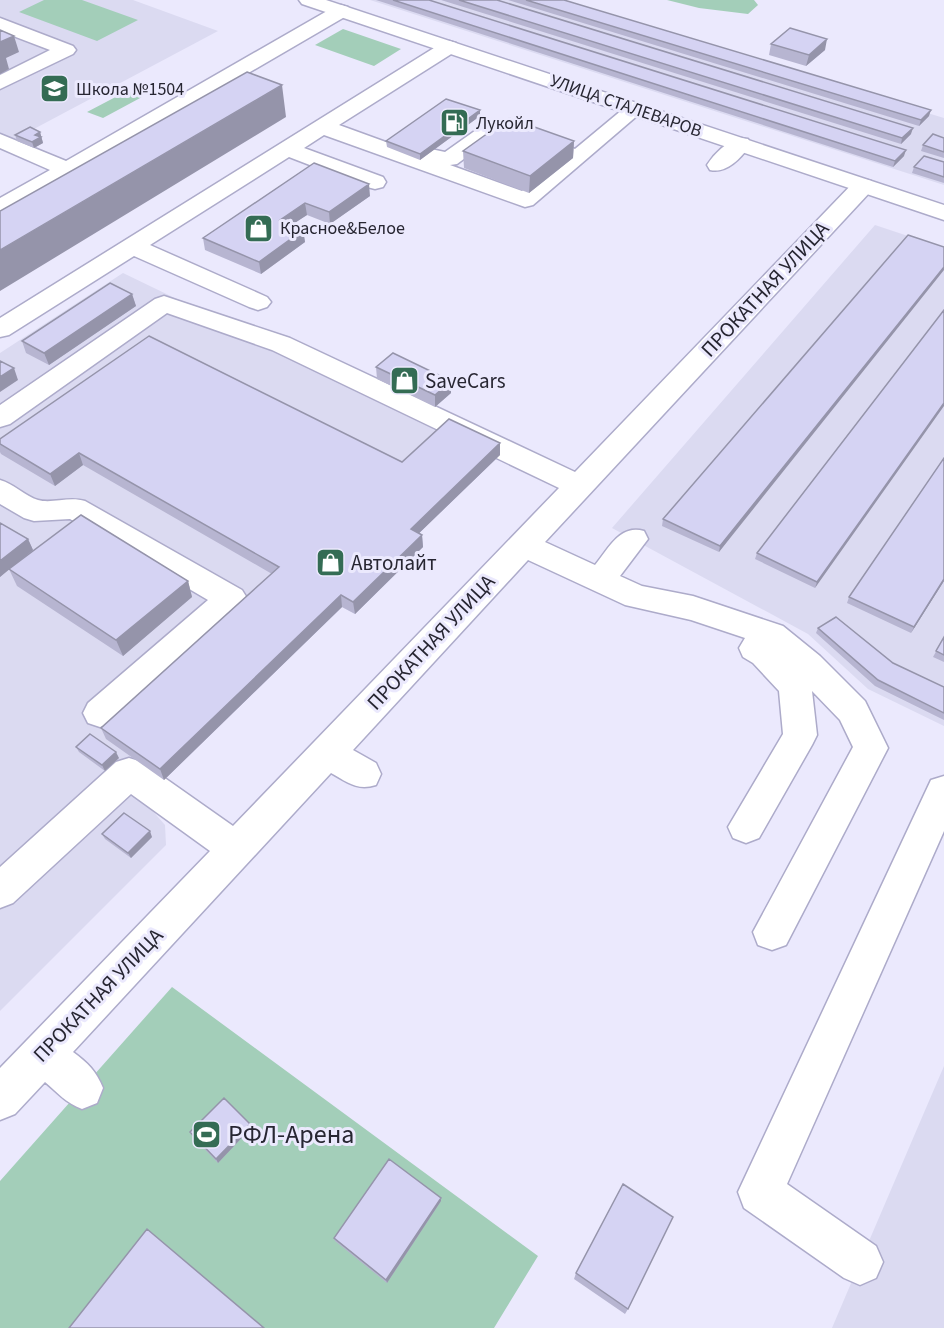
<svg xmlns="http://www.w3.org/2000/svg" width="944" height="1328" font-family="'Source Sans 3',sans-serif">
<rect width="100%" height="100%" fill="#ebe9fd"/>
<path fill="#dbdaf1" d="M0,0H133L218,31L0,147Z
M370,0H552L944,118V185Z
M875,225L944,248V726L868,689L808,634L612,528Z
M123,273L500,455L412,540L423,547L355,614L342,607L143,800L165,825L166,845L0,1011V353Z
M944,1066V1328H832L869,1241Z"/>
<path fill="#a3ceb9" d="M44,0H82L138,20L97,41L19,12Z
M667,0H754L758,5L748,14L699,8Z
M343,29L401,49L374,66L315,45Z
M127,91L142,97L103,118L87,112Z
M172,987L538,1256L494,1328H0V1181Z"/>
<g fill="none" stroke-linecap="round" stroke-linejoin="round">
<defs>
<path id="minor" d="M341,5L348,7L350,11L348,15L8,213L0,215V198L50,170L0,148V134L66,161L334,7Z
M0,18L73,46L76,50L73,54L0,89V75L50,50L0,31Z
M449,41L456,43L459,47L456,51L339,125L416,153L426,148L445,152L486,123L493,121L575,149L628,105L635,103L642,105L645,109L533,205L525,207L324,135L304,148L383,177L386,182L383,187L375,189L367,187L289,157L150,245L267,297L271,302L267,307L258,310L249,307L134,256L9,335L0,337V318L442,43ZM496,135L562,159L522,191L450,165L457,164Z
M740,138L748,139L751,144C742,157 727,174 710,170L707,165C714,154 727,141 740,138Z
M863,179L871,181L874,186L871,191L545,542L595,565C609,548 620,524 644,531L648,539L620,576L642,586L693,596L783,626L820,656L865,701L888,748L786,945L772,950L758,945L753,932L853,747L840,720L812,691L817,735L812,745L759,838L746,843L733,838L728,827L783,734L779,691L753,663L743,657L739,648L745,638L691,620L625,605L528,560L353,750L376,763L381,774L376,785C357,791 347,782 331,773L73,1052C88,1063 96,1071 103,1088L97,1103L82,1109C66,1103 58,1093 45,1082L15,1114L0,1120V1068L210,851L131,794L13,903L0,908V867L116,762L129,758L142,762L233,826L559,488L272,350L167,313L10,424L0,427V405L155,299L164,296L290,338L575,472L855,181Z
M0,480C14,484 25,496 38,500C52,504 69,496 85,501L242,590L247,598L242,606L112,723L100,727L88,723L83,713L88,703L208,600L70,519L34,521L24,518L0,504Z
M944,776V831L787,1184L876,1246L883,1262L876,1278L860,1285L844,1278L744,1208L738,1192L931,780Z"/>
<path id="major" d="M299,0H326L944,205V220L302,4Z"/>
</defs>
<use href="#minor" stroke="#adabca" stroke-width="3"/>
<use href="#major" stroke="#adabca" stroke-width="3"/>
<use href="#minor" fill="#fff" fill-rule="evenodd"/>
<use href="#major" fill="#fff" fill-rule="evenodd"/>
</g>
<path fill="#b7b5d1" d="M376,0H429L904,156L893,167Z
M441,0H497L911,134L901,144Z
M508,0H564L929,116L919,126Z
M771,44L825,50L806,66L769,55Z
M480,110V116L420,160L387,147L386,141Z
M40,132L43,143L34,148L17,141L15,135Z
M944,138V158L921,151L923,145Z
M574,141L573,158L529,193L464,168L463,151Z
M944,162V183L912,173L914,167Z
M314,163L370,196L330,224L307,215L291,225L303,230L305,242L261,274L205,250L203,238Z
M944,247L719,552L662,526L663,519Z
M132,294L136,306L49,365L26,353L22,341Z
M944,310L815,588L755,559L757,553Z
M376,367L451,381V393L435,407L377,379Z
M0,439L402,462L500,443V455L419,533L422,535L423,547L355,614L342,607L164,780L106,739L101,728L272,574L83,465L55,486L1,454L0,452Z
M0,523L28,539L33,550L188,581L192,597L123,656L17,586L9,569L0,577Z
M944,581L911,633L847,603L849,597Z
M818,628L944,687V720L875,686L816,633Z
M944,637V662L933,657Z
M76,747L119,758L105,771L79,752Z
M102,834L152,837L131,858L105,839Z
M252,1127L218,1163L192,1136L190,1132Z
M441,1201L387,1283L335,1241L334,1238Z
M576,1273L628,1309L625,1314L574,1279Z"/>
<path fill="#9594aa" d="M14,36L19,52L6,58L9,69L0,74V42Z
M827,39L825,50L806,66L809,55Z
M282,85L286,117L0,291V250Z
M480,110V116L420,160V154Z
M931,110L929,116L919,126L921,120Z
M913,128L911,134L901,144L902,138Z
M40,132L43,143L34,148L32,142L35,135Z
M574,141L573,158L529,193L530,176Z
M906,150L904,156L893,167L895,161Z
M369,184L370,196L330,224L329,212Z
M305,203L307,215L281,232L280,220Z
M303,230L305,242L261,274L259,262Z
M944,267V270L719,552L720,546Z
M132,294L136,306L49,365L44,353Z
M14,368L18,380L0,392V377Z
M451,381V393L435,407V395Z
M944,403V406L815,588L817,582Z
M500,443V455L411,541V529Z
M79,453L83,465L55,486L50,474Z
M422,535L423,547L355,614L353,602Z
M28,539L33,550L0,577V561Z
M944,579V581L911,633L914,627Z
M188,581L192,597L123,656L116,640Z
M341,595L342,607L164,780L160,769Z
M116,752L119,758L105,771L102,765Z
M150,831L152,837L131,858L128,853Z
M250,1124L252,1127L218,1163L216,1159Z
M441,1198V1201L387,1283L386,1280Z"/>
<path fill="#d5d3f3" stroke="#9594aa" stroke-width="1.5" d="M393,0H429L906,150L895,161Z
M459,0H497L913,128L902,138Z
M526,0H564L931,110L921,120Z
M790,28L827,39L809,55L771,44Z
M0,30L14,36L0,42Z
M247,72L282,85L0,250V211Z
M446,99L480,110L420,154L386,141Z
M509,118L574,141L530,176L463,151Z
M30,127L40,132L35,135L41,137L32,142L15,135Z
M933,134L944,138V152L923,145Z
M924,156L944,162V177L914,167Z
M314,163L369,184L329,212L305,203L280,220L303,230L259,262L203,238Z
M908,235L944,247V267L720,546L663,519Z
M110,283L132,294L44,353L22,341Z
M944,310V403L817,582L757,553Z
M149,336L402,462L449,419L500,443L411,529L422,535L353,602L341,595L160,769L101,728L279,567L79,453L50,474L0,444V439Z
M393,353L451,381L435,395L376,367Z
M0,361L14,368L0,377Z
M944,458V579L914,627L849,597Z
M81,515L188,581L116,640L9,569Z
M0,523L28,539L0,561Z
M836,617L893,663L944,687V713L878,680L818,628Z
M944,637V655L936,651Z
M90,734L116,752L102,765L76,747Z
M124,813L150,831L128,853L102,834Z
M224,1098L250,1124L216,1159L190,1132Z
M389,1159L441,1198L386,1280L334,1238Z
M623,1184L673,1217L628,1309L576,1273Z
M147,1229L264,1328H69Z"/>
<defs>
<symbol id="school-square" viewBox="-11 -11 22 22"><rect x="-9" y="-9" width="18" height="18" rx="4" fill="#346c54" stroke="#ebe9fd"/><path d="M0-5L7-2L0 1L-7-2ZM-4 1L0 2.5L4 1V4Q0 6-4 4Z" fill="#fff"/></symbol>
<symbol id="fuel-square" viewBox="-11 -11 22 22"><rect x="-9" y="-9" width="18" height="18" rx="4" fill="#346c54" stroke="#ebe9fd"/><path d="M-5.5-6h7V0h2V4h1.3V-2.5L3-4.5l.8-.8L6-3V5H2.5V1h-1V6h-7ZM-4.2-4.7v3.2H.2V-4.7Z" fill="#fff"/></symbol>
<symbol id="shop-square" viewBox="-11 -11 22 22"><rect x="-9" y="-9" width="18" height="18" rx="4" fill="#346c54" stroke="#ebe9fd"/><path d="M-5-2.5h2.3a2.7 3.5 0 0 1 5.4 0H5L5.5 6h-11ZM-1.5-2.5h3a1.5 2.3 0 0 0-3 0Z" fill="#fff"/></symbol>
<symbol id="stadium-square" viewBox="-11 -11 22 22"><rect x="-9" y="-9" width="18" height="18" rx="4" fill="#346c54" stroke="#ebe9fd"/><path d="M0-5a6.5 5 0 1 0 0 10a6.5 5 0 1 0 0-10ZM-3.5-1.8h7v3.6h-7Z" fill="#fff"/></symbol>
</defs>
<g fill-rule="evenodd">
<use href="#school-square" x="38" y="72" width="33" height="33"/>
<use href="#fuel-square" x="438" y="106" width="33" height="33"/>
<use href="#shop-square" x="242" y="212" width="33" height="33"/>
<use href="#shop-square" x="388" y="364" width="33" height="33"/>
<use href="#shop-square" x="314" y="546" width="33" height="33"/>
<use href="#stadium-square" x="190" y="1118" width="33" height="33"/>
</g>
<g text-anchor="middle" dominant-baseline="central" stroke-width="6" stroke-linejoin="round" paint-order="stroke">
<g font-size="18" fill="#272632" stroke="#ebe9fd" text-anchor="start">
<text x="76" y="89">Школа №1504</text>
<text x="476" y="123">Лукойл</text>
<text x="280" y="228">Красное&amp;Белое</text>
</g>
<g font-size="18" fill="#272632" stroke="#ebe9fd">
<text transform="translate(626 106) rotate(19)">УЛИЦА СТАЛЕВАРОВ</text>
</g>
<g font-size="21" fill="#272632" stroke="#ebe9fd">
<text transform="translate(765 289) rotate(-47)">ПРОКАТНАЯ УЛИЦА</text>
<text transform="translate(431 642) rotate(-47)">ПРОКАТНАЯ УЛИЦА</text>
<text transform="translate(98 995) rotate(-46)">ПРОКАТНАЯ УЛИЦА</text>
</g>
<g font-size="21" fill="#272632" stroke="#ebe9fd" text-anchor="start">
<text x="425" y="381">SaveCars</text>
<text x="351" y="563">Автолайт</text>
</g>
<g font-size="26" fill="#272632" stroke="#ebe9fd" text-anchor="start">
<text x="228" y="1134">РФЛ-Арена</text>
</g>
</g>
</svg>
